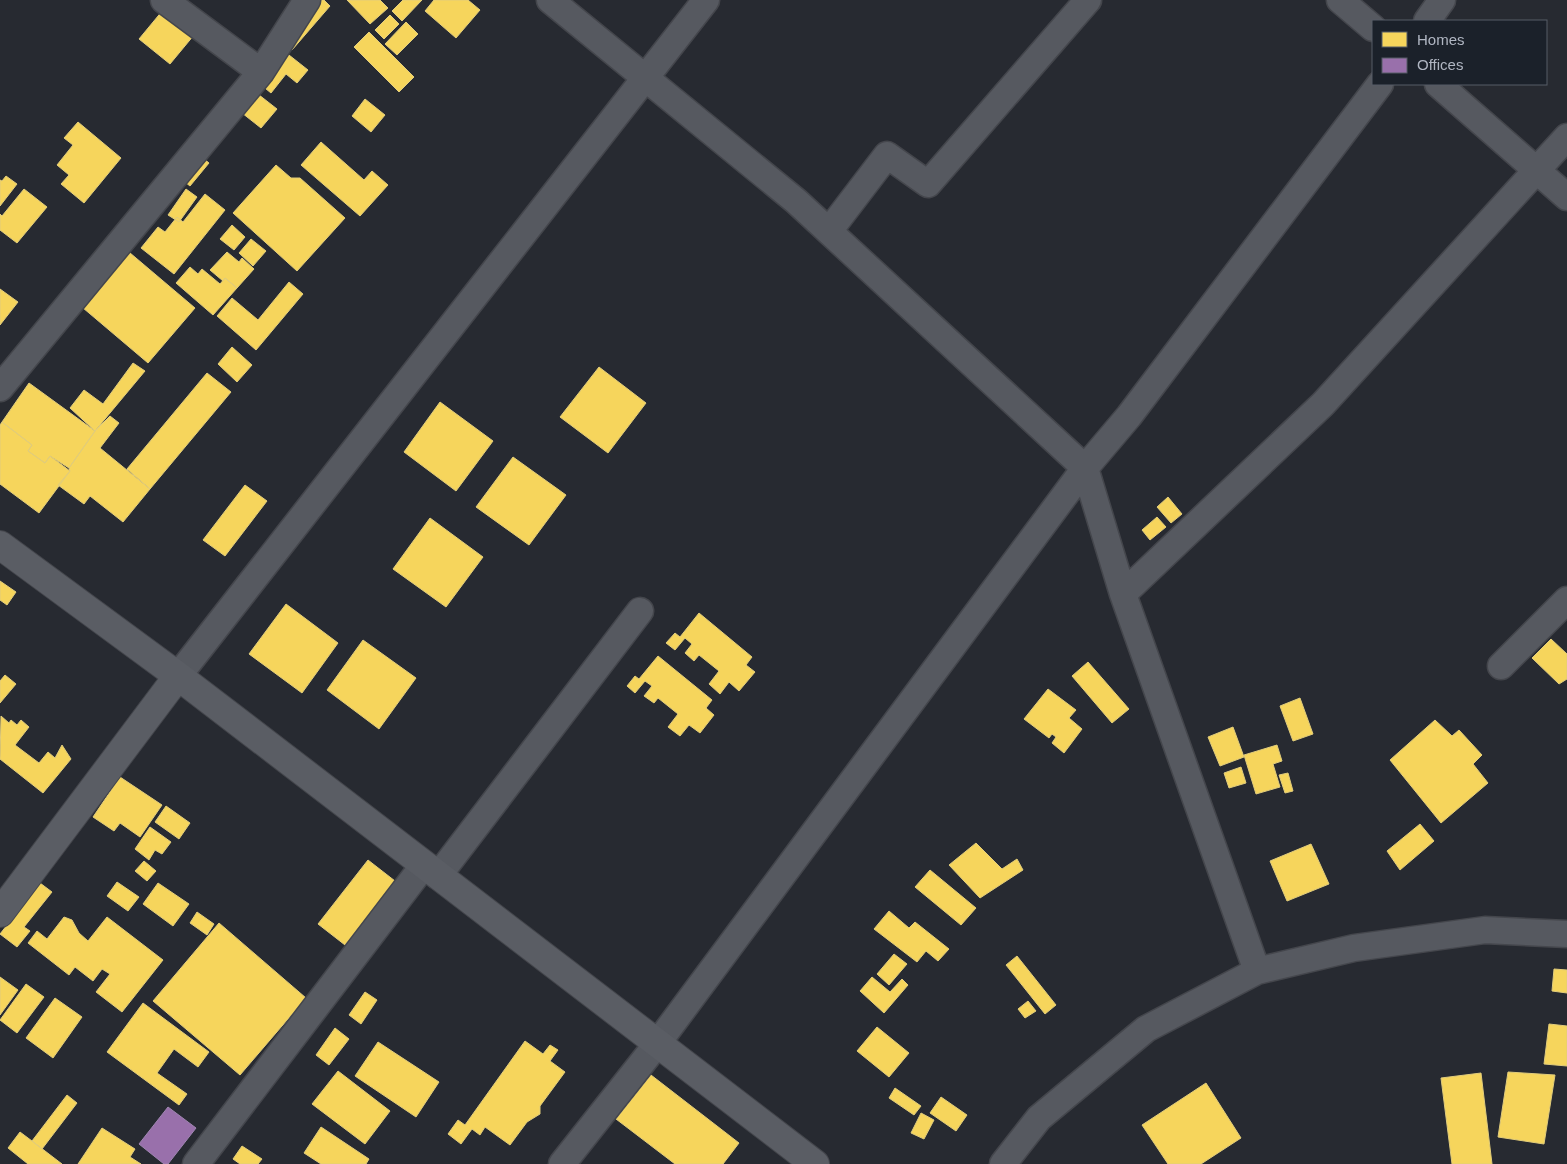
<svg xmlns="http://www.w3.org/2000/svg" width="1567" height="1164" font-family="Helvetica,sans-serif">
<rect width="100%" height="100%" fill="#272a31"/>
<path fill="#f6d55c" stroke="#e1cc7b" d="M301,0H324L330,6L292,50L272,33Z
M347,0H380L388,8L370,24Z
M403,0H422L402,21L392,11Z
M434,0H468L480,10L456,38L425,11Z
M168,4L199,29L170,64L139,39Z
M390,15L399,24L384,39L375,30Z
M406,22L418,34L397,55L385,44Z
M369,32L414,77L399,92L354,47Z
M270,40L308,70L297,83L286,74L271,93L260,84L254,91L277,109L261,128L223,98Z
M365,99L385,115L371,132L352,116Z
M78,122L121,158L84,203L61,184L69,175L57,165L73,145L64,138Z
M321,142L364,180L372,171L388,185L360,216L301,165Z
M191,148L209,163L190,186L171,171Z
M276,165L291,178H300L345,218L297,271L233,213Z
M6,176L17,184L0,206V180L2,181Z
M24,189L47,207L17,243L0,230V214L2,216Z
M186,189L197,197L179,222L168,215Z
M205,194L225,210L174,274L141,248L158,227L165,232L177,217L183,222Z
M232,225L245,237L234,250L220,239Z
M251,239L266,251L253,266L239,253Z
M123,247L195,308L148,363L76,302Z
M227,252L239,262L242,258L254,269L237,288L225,278L223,281L210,270Z
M190,267L198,274L202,269L220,284L225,278L237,288L213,315L176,283Z
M289,282L303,294L256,350L217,316L232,298L258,320Z
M0,289L18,302L0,325Z
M232,347L252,365L237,382L218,364Z
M133,363L145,371L95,431L70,408L84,390L103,404Z
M599,367L646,403L608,453L560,417Z
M207,373L231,392L150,489L127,469Z
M29,383L95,431L69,468L50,456L45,463L28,451L32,445L2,422Z
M440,402L493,441L456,491L404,452Z
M110,416L119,423L100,448L150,489L123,522L90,496L84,504L58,485L70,471L69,468L95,431Z
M2,422L32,445L28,451L45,463L50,456L70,471L39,513L0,484V425Z
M513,457L566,495L529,545L476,507Z
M245,485L267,501L225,556L203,540Z
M1168,497L1182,514L1171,523L1157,507Z
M1157,517L1166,527L1150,540L1142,530Z
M430,518L483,557L446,607L393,569Z
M0,581L16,592L7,605L0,600Z
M286,604L338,643L302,693L249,654Z
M699,613L752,657L746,665L755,672L739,691L729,682L720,694L709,684L719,671L699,655L694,661L685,653L692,644L685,638L675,650L666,643L675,633L680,637Z
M1551,639L1567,654V679L1559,684L1532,658Z
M363,640L416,678L379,729L327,690Z
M658,656L712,700L706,708L714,715L700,733L689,725L680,736L668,727L678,714L658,698L654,703L644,696L652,686L645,681L635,693L627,686L635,676L639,679Z
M1088,662L1129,709L1112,723L1072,676Z
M5,675L16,684L0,703V681Z
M1048,689L1076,710L1069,718L1082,729L1064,753L1052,743L1056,737L1052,734L1049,738L1024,719Z
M1300,698L1313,734L1293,741L1280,706Z
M1,716L9,723L11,720L17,725L21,720L29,727L15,745L39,763L48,752L55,758L62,745L71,759L43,793L0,759Z
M1435,720L1452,736L1459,730L1482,755L1473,764L1488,783L1441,823L1390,760Z
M1233,727L1244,757L1220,766L1208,737Z
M1277,745L1282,761L1273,764L1280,787L1256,794L1244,755Z
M1241,767L1246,783L1229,788L1224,773Z
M1288,773L1293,791L1285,793L1279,775Z
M120,777L162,805L140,837L120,823L114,831L93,817Z
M166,806L190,823L179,839L155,822Z
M1420,824L1434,841L1400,870L1387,851Z
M150,827L171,842L162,854L155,850L149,860L135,849Z
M976,843L1002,869L1017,859L1023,870L980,898L949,865Z
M1311,844L1329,884L1287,901L1270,861Z
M368,860L395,881L345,945L318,924Z
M144,861L156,871L147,881L135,871Z
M930,870L976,908L961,925L915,887Z
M117,882L139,897L128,911L107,896Z
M40,883L52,892L24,927L30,931L17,947L0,934Z
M158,883L189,904L173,926L143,904Z
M889,911L909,928L915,922L949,949L938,961L926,951L917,962L874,929Z
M197,912L214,924L207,935L190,923Z
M64,917L72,920L79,933L88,941L107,917L163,960L122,1012L96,992L110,974L102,969L93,981L75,967L69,975L28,943L37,931L47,939Z
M219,923L306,998L240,1075L153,1001Z
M894,954L907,964L889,985L877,974Z
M1017,956L1056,1005L1045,1014L1006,965Z
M1554,969L1567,970V993L1552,991Z
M0,977L18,990L0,1015Z
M872,977L890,992L902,979L908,985L884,1013L860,991Z
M26,984L44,997L17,1033L0,1020Z
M365,992L377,1000L361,1024L349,1015Z
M55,998L82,1017L53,1058L26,1038Z
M1028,1001L1036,1011L1025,1018L1018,1009Z
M143,1003L209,1052L198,1067L174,1049L157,1073L187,1094L179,1105L107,1052Z
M1549,1024L1567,1026V1066L1544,1064Z
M877,1027L909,1053L889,1077L857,1051Z
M335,1028L349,1039L329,1065L316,1055Z
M525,1041L543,1054L550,1045L558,1050L550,1061L565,1072L540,1106V1114L527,1122L510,1145L485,1127L480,1135L472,1129L461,1144L448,1134L458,1120L465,1125Z
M378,1042L439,1082L416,1117L355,1076Z
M338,1071L390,1111L365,1144L312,1104Z
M1508,1072L1555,1075L1544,1144L1498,1137Z
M1481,1073L1492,1164H1452L1441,1078Z
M651,1075L739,1143L723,1164H675L616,1119Z
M1206,1083L1241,1138L1201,1164H1168L1142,1125Z
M895,1088L921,1106L914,1115L889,1098Z
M67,1095L77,1103L42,1149L32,1141Z
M941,1097L967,1115L956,1131L930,1113Z
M921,1113L934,1120L924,1139L911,1133Z
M321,1127L369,1159L366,1164H321L304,1153Z
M102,1128L135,1149L130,1157L141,1164H78Z
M20,1132L32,1141L62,1164H28L8,1148Z
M242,1146L262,1159L258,1164H240L233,1159Z"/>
<path fill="#9970ab" stroke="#a085b2" d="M168,1107L196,1128L168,1164H164L139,1144Z"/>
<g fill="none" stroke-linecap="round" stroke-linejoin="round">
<defs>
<path id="street" d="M164,0L261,72
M550,0L796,201L1085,468L1123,594L1257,971
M1340,0L1373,28
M1427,21L1442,0
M1438,84L1567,197
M829,231L887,155L928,184L1088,0
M0,388L261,72L307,0
M1123,594L1323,404L1567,137
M1501,666L1567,600
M178,676L706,0
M438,876L640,611
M196,1164L424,865
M562,1164L657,1044L1085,468L1129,416L1380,84
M1003,1164L1039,1118L1146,1029L1257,971L1354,948L1485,930L1567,934"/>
<path id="secondary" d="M0,545L178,676L815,1164
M0,913L178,676"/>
</defs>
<use href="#street" stroke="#44464c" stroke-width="29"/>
<use href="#secondary" stroke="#44464c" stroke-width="30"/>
<use href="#street" stroke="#565960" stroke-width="26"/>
<use href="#secondary" stroke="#5a5d64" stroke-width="28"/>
</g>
<rect x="1372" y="20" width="175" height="65" fill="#1b212a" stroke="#575d67"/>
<rect x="1382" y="32" width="25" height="15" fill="#f6d55c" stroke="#575d67"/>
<text x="1417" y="45" font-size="15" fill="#b0b6c2">Homes</text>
<rect x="1382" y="58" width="25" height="15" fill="#9970ab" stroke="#575d67"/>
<text x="1417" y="70" font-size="15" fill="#b0b6c2">Offices</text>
</svg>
